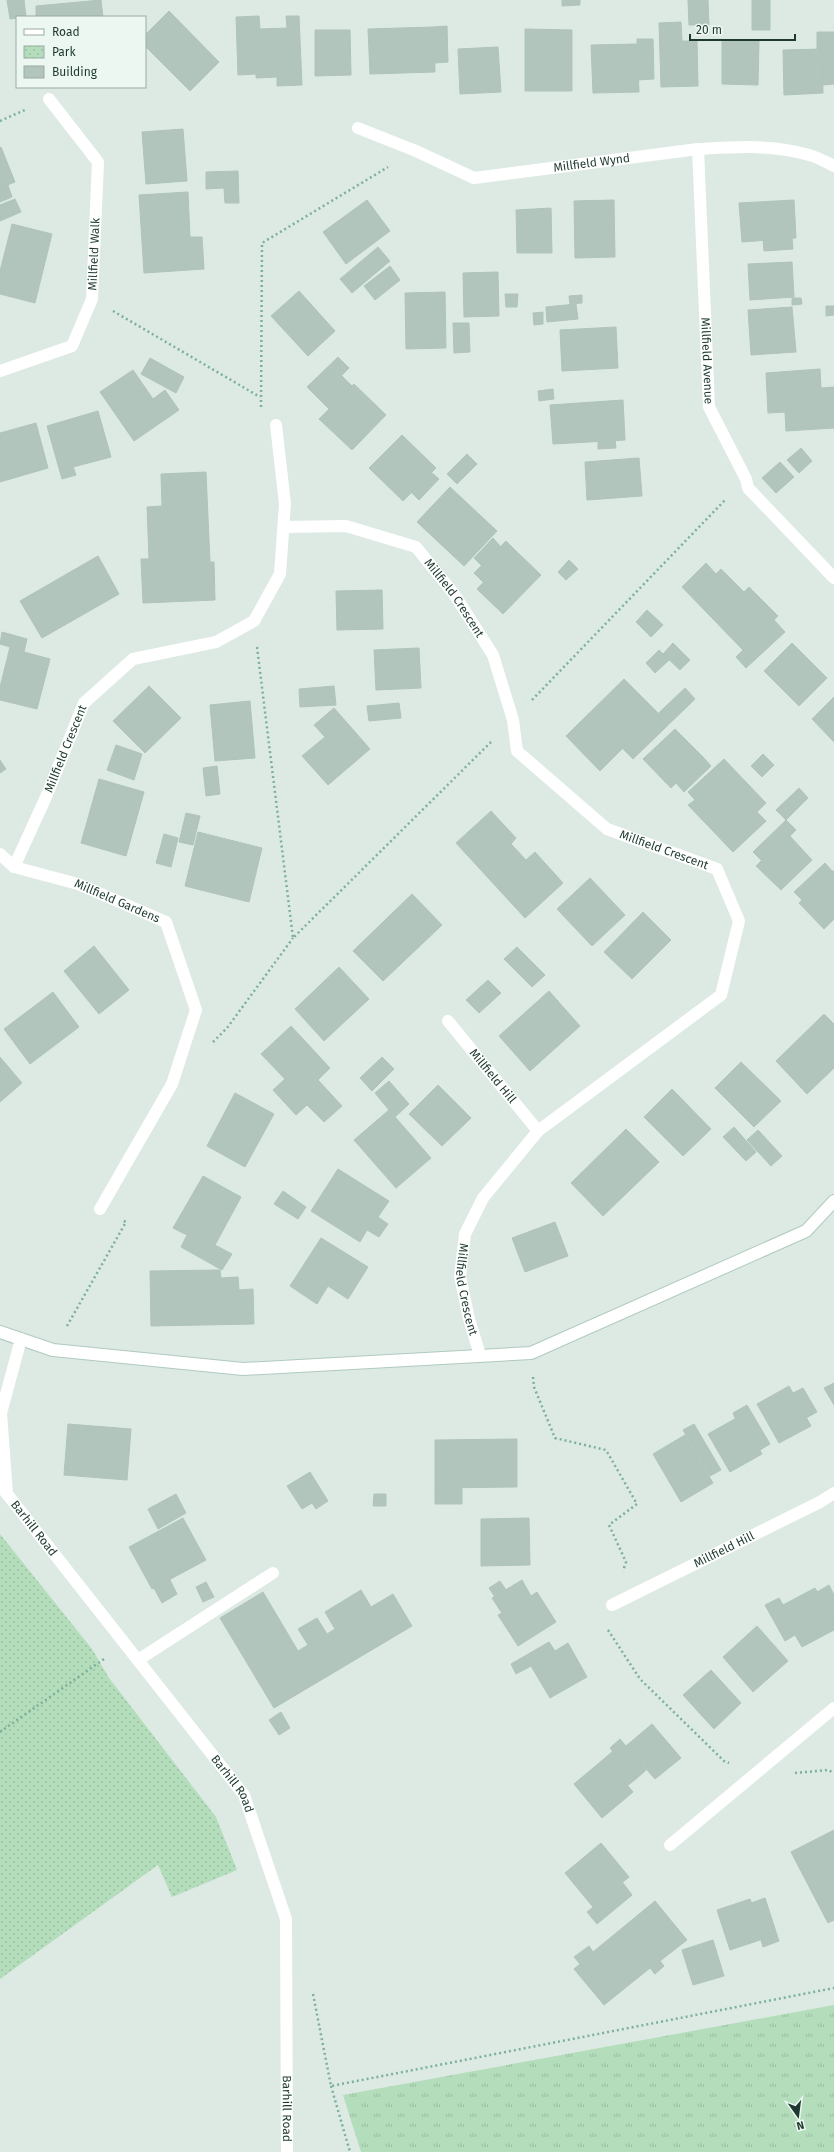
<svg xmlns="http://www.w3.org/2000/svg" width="834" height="2152" font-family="'Fira Sans',sans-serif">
<defs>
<pattern id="grass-tufts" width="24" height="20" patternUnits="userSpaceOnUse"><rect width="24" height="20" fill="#b4ddbc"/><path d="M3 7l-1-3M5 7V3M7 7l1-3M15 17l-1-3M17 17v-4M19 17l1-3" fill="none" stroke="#9abea2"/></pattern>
<pattern id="park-dots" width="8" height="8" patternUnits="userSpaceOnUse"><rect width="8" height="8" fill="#b4ddbc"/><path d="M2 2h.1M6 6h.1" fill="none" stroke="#9abea2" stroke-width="1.8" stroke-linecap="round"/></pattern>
</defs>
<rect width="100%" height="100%" fill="#ddeae3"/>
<path fill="url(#grass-tufts)" d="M834,2005V2152H361L343,2095Z"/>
<path fill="url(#park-dots)" d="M0,1534L92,1649L109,1678L216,1817L237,1870L172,1897L158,1865L0,1979Z"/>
<path fill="#b2c5bc" stroke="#afc4ba" d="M7,0H24L26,17L10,19Z
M101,0L103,17H36V6Z
M562,0H580V5L562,6Z
M688,0H708L709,25H689Z
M752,0H770V30H752Z
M169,11L219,62L190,91L145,46V35Z
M259,16L260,29L287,28L286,16H299L302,85L277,86V77L256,78V74L238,75L236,17Z
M681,22L682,41H697L698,86L661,87L659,23Z
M447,26L448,62L435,63L434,27Z
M434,27L435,72L370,74L368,29Z
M525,29L572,30V91H525Z
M315,30H350L351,75L315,76Z
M817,32H834V84L823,85L822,49L817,50Z
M637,39H653L654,79L638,80Z
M722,40H759L758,85L722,84Z
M637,44L639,92L593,93L591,45Z
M498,47L501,92L460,94L458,49Z
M822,49L823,93L784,95L783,50Z
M183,129L187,181L146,184L142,132Z
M1,147L15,182L0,188V148Z
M238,171L239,203H225L224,188L206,189V172Z
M8,185L12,197L0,202V188Z
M188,192L190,237H202L204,269L144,273L139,195Z
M15,199L21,212L0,221V205Z
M367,200L390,231L346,264L323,232Z
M614,200L615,257L575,258L574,201Z
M794,200L796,238L742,242L739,203Z
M551,208L552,253H517L516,210Z
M12,224L52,234L35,303L0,294V271Z
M792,238L793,249L764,251L763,240Z
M378,247L390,261L352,293L340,279Z
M792,262L794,297L750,300L748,264Z
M390,266L400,280L375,300L364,286Z
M498,272L499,316L464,317L463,273Z
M299,291L335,331L308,356L271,316Z
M445,292L446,348L406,349L405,293Z
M505,294H518L517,307H506Z
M582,295V303L570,304L569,296Z
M792,298H801L802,304L792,305Z
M576,304L578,319L547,322L546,307Z
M826,306H834V315L826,316Z
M792,307L796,352L751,355L748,310Z
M543,312V324L534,325L533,313Z
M453,323H469L470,352L454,353Z
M616,327L618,368L562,371L560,330Z
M338,357L349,368L319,399L307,387Z
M150,358L184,377L176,393L141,374Z
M820,369L821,388L834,387V428L786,431L785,412L768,413L766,373Z
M133,370L153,399L165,390L179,410L134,441L100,392Z
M342,376L352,386L329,409L319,399Z
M354,384L386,415L352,450L319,419Z
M553,389L554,399L539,401L538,391Z
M623,400L625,440L553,444L550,405Z
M98,411L111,457L73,467L76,475L62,479L47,426Z
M36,423L48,468L0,482V433Z
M402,435L436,468L403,501L369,468Z
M615,440L616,448L598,449V442Z
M801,448L812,461L799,473L787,460Z
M467,454L477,464L457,484L447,474Z
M639,458L642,496L587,500L585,462Z
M780,462L794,477L776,493L762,478Z
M206,472L210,562H214L215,600L143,603L141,559H149L147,507L162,506L161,474Z
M431,472L439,479L419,500L411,492Z
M450,487L497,531L464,566L417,522Z
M493,538L500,546L481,565L474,558Z
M506,541L515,550L483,582L474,573Z
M515,550L541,575L503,614L477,589Z
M98,556L119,594L42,638L20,601Z
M569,560L578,569L566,580L558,572Z
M706,563L716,574L721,569L744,592L749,587L778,616L774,620L785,632L746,668L736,657L743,650L682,587Z
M382,590L383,629L337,630L336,591Z
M647,610L663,625L651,637L636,622Z
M2,632L27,639L24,652L50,659L37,709L0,700V687L10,647L0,644Z
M673,643L690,660L680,670L663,654Z
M792,643L827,678L799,706L764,671Z
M419,648L421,688L376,690L374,650Z
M659,650L669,660L655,673L646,663Z
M624,679L658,713L600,771L566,736Z
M149,686L181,718L145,753L113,721Z
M334,686L336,705L300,707L299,689Z
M685,688L695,699L633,759L622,748Z
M834,697V742L812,719Z
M250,701L255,758L215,761L210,705Z
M399,703L401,718L369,721L367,706Z
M334,708L370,749L328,785L302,756L325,737L314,725Z
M675,729L703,757L671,788L643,759Z
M116,745L142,754L134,780L107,770Z
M763,754L774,765L762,777L751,766Z
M703,757L711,766L684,792L676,783Z
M724,759L766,803L757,812L766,821L733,852L688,805L695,800L688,792Z
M0,760L6,769L0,773Z
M217,766L220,794L206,796L203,768Z
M99,779L144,792L126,856L81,843Z
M799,788L808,798L786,820L776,810Z
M491,811L516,838L511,844L526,860L535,852L563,883L525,918L456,843Z
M186,813L200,816L193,845L179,842Z
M786,820L796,830L790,836L788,834L761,860L753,852Z
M198,832L262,848L249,902L185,886Z
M164,834L178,838L171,867L156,863Z
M788,834L812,860L781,890L756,866Z
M825,863L832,871L802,900L794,892Z
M834,870V919L824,929L799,903Z
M590,878L625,915L592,946L557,909Z
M412,894L442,925L383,981L353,951Z
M643,912L671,940L632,979L604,952Z
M94,946L129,990L99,1014L64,971Z
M517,947L545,975L532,987L504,959Z
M339,967L369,999L324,1041L295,1009Z
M488,980L501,993L479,1013L466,1000Z
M549,991L580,1026L530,1071L499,1036Z
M53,992L79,1027L30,1064L4,1029Z
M824,1014L834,1024V1068L807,1094L776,1061Z
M291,1026L330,1068L318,1080L342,1106L324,1122L307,1105L296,1115L273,1090L285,1079L261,1054Z
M0,1057L22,1083L0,1102Z
M382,1057L394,1069L372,1091L360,1078Z
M741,1062L781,1101L754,1127L715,1088Z
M389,1081L409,1104L395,1117L431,1158L396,1188L354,1140L389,1110L375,1093Z
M438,1085L471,1118L442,1146L409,1114Z
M672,1089L711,1129L683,1156L644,1117Z
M235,1093L274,1114L245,1167L207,1146Z
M734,1127L756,1152L746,1161L723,1137Z
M626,1129L659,1162L603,1216L571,1183Z
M758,1130L782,1156L771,1166L747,1140Z
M338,1169L389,1201L378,1217L388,1224L379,1237L367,1230L360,1242L311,1211Z
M203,1176L241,1197L215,1245L232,1254L222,1270L181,1247L187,1235L173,1228Z
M283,1191L306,1207L298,1219L274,1204Z
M555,1222L568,1256L525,1272L512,1238Z
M321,1238L368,1267L348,1299L328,1286L317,1304L290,1286Z
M220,1270L221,1278L238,1277L239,1290L253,1289L254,1324L151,1326L150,1271Z
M834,1383V1405L824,1388Z
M789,1386L811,1426L779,1443L757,1404Z
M803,1388L817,1412L806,1418L793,1393Z
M747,1405L770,1444L760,1450L740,1416L735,1418L733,1413Z
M740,1416L762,1454L730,1472L708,1434Z
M68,1424L131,1429L127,1480L64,1475Z
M694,1424L721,1470L710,1476L683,1430Z
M685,1435L713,1483L681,1502L653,1454Z
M517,1439V1487L435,1488V1440Z
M310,1472L328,1501L316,1509L312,1503L302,1509L287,1486Z
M435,1488H462V1504H435Z
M176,1494L186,1513L158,1529L148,1509Z
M374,1494H386V1506H373Z
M183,1518L206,1560L152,1589L129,1547Z
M529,1518L530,1565L481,1566V1519Z
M170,1580L177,1594L162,1603L154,1588Z
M522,1580L531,1596L537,1592L556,1622L518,1646L498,1615L502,1613L492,1598Z
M500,1581L506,1590L495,1597L489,1588Z
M206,1582L214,1597L203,1602L196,1587Z
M829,1585L834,1595V1622L817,1592Z
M815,1588L834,1622V1630L802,1647L795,1635L785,1641L765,1605L779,1598L783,1605Z
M361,1590L371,1607L393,1594L412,1626L274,1708L220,1618L263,1592L298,1651L308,1645L298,1629L317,1618L327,1634L335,1629L325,1612Z
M757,1626L788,1661L753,1692L723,1657Z
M549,1642L555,1651L568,1643L587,1677L550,1698L531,1666L516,1674L511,1664Z
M711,1670L741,1703L714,1729L683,1695Z
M281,1712L290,1728L279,1735L269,1720Z
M652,1724L681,1758L655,1779L626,1746Z
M620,1739L646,1770L636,1779L610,1748Z
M613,1751L636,1779L627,1786L605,1758Z
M605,1758L633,1792L602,1818L574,1784Z
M834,1830V1920L828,1923L791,1852Z
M601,1843L629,1877L593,1907L565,1873Z
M623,1883L632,1895L597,1924L587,1912Z
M765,1898L779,1941L763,1947L761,1940L763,1939L751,1903Z
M750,1899L763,1939L730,1950L717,1910Z
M655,1901L687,1940L660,1961L664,1966L655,1974L650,1968L604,2005L574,1969L580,1964L574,1957L589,1946L593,1952Z
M713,1940L724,1976L693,1985L682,1950Z"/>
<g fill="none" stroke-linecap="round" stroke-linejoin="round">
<defs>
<path id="secondary" d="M0,1332L53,1350L243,1369L531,1353L806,1231L834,1201"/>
</defs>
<use href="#secondary" stroke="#afcabe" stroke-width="14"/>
<path stroke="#7bb09b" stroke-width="2.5" stroke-dasharray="2 3" stroke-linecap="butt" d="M0,121L27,109
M113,311L260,397
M261,407L262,243L388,167
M257,647L293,938L491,742
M532,700L726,499
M213,1042L227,1028L293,938
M67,1326L126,1222L122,1220
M533,1377L534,1387L555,1438L606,1450L637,1504L609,1525L626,1562L623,1571
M608,1630L640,1679L724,1761L729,1763
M0,1732L104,1659
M795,1773L828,1770L834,1773
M313,1994L331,2086L834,1988
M331,2086L350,2152"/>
<path stroke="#fff" stroke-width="12" d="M138,1660L273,1573"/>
<g stroke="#fff" stroke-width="12">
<path id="s1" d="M358,128L416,151L474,178L698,149C734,147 773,144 809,155C817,157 826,162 834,166"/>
<path id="s2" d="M698,149L709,407L746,479L748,488L834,578"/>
<path id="s3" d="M0,371L72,346L92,299L98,162L49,99"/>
<path id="s4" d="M284,527L346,526L416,547L454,594L493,655L513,720L517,751L607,829L717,869L739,921L721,995L538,1131L483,1198L465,1234L460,1276L469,1319L480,1355"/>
<path id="s5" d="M0,854L14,867L78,884L166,922L196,1010L172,1084L100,1209"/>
<path id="s6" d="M14,867L46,797L84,703L133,659L216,642L254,621L280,574L285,504L276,425"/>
<path id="s7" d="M448,1021L538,1131"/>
<path id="s8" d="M0,1485L244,1795L286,1919L287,2152"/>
<path d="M7,1494L1,1413L21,1339"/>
<path id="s9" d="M612,1605L820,1502L834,1493"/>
<path d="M670,1845L834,1708"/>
</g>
<use href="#secondary" stroke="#fff" stroke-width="12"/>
</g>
<g text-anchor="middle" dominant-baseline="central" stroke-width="4" stroke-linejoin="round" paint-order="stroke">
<g font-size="12" fill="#1e3a30" stroke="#edf7f1">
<text stroke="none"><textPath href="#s1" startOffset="245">Millfield Wynd</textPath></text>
<text stroke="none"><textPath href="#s3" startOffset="172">Millfield Walk</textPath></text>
<text stroke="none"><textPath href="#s2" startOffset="212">Millfield Avenue</textPath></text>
<text stroke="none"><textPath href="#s4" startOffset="199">Millfield Crescent</textPath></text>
<text stroke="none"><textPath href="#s6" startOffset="129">Millfield Crescent</textPath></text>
<text stroke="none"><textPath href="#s4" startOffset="547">Millfield Crescent</textPath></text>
<text stroke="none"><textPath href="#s5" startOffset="128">Millfield Gardens</textPath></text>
<text stroke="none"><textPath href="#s7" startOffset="71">Millfield Hill</textPath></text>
<text stroke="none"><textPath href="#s4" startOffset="1147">Millfield Crescent</textPath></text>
<text stroke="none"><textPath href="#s8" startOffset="55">Barhill Road</textPath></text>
<text stroke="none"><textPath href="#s9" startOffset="125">Millfield Hill</textPath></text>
<text stroke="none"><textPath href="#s8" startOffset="379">Barhill Road</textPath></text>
<text stroke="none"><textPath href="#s8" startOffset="715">Barhill Road</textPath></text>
</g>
</g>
<rect x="16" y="16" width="130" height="72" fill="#edf7f1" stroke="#9aaba4"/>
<rect x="24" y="29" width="20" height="6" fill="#ffffff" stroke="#9aaba4"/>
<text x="52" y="36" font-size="12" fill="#1e3a30">Road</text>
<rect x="24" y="46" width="20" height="12" fill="url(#park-dots)" stroke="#9aaba4"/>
<text x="52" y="56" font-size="12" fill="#1e3a30">Park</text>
<rect x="24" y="66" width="20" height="12" fill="#b2c5bc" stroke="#9aaba4"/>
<text x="52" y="76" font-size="12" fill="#1e3a30">Building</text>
<g transform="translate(798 2116) rotate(166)" stroke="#edf7f1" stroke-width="3" paint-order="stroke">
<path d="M0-3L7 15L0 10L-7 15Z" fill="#1e3a30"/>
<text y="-6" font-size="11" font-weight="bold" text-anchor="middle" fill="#1e3a30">N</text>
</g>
<path d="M690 34v6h105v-6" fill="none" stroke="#1e3a30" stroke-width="2"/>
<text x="696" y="34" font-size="12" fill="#1e3a30" stroke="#edf7f1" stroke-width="3" paint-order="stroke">20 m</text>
</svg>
